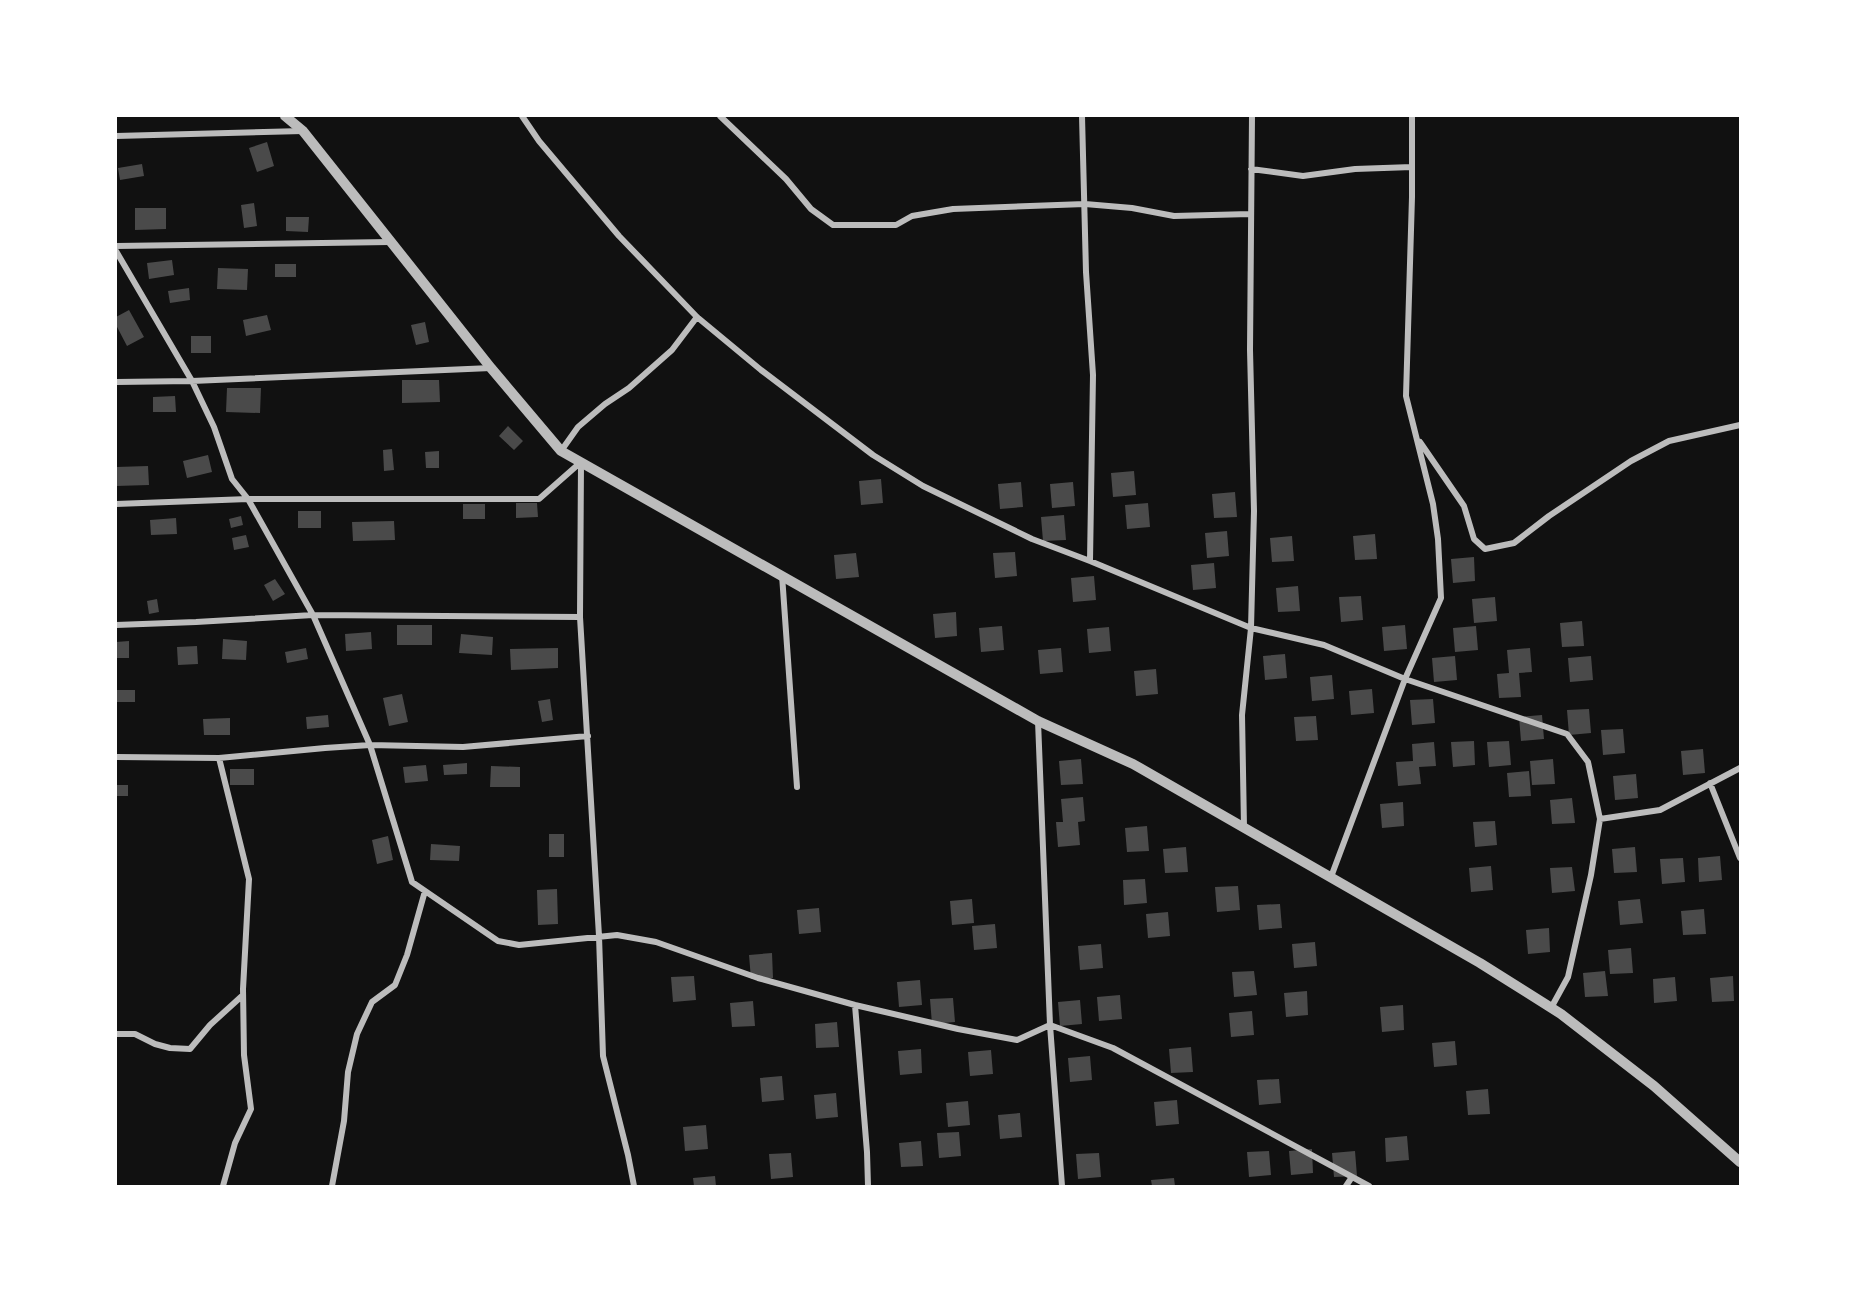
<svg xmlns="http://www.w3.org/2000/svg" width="1856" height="1302" font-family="Figtree,sans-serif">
<rect width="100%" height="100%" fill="#111"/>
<path fill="#4a4a4a" d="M267,142L274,166L257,172L249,148Z
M142,164L144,176L120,180L118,168Z
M254,203L257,226L244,228L241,205Z
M135,208H166V229L135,230Z
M286,217H309L308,232L286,231Z
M172,260L174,275L149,279L147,263Z
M275,264H296V277H275Z
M218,268L248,269L247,290L217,289Z
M189,288L190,300L170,303L168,291Z
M129,310L144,337L127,346L116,325V317Z
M267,315L271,330L246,336L243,320Z
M425,322L429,342L416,345L411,325Z
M191,336H211V353H191Z
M402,380H439L440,402L402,403Z
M227,388H261L260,413L226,412Z
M175,396L176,412H153V397Z
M508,426L523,441L514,450L499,436Z
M392,449L394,470L384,471L383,450Z
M439,451V468H426L425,452Z
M208,455L212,472L187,478L183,461Z
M148,466L149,485L116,486V467Z
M1134,471L1136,495L1113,497L1111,473Z
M881,479L883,503L861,505L859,481Z
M1021,482L1023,507L1000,509L998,484Z
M1073,482L1075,506L1052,508L1050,484Z
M1235,492L1237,517L1214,518L1212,494Z
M516,503H537L538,517L516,518Z
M1148,503L1150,527L1127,529L1125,505Z
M463,504H485V519H463Z
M298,511H321V528H298Z
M1064,515L1066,540L1043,541L1041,517Z
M241,516L243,525L231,528L229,519Z
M176,518L177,534L151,535L150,520Z
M394,521L395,540L353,541L352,522Z
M1227,531L1229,556L1207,558L1205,533Z
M1375,534L1377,559L1355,560L1353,536Z
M246,535L249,547L234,550L232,538Z
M1292,536L1294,561L1272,562L1270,538Z
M1015,552L1017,576L995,578L993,553Z
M856,553L859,577L836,579L834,555Z
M1474,557L1475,581L1453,583L1451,559Z
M1214,563L1216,588L1193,590L1191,565Z
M1094,576L1096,600L1073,602L1071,578Z
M275,579L285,594L273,601L264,585Z
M1298,586L1300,611L1278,612L1276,588Z
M1361,596L1363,620L1341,622L1339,597Z
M1495,597L1497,621L1474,623L1472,599Z
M157,599L159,612L149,614L147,601Z
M956,612L957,636L935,638L933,614Z
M1582,621L1584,646L1562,647L1560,623Z
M397,625H432V645H397Z
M1405,625L1407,649L1384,651L1382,627Z
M1002,626L1004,650L981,652L979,628Z
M1476,626L1478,650L1455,652L1453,628Z
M1109,627L1111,651L1089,653L1087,629Z
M371,632L372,649L346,651L345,634Z
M461,634L493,637L492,655L459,653Z
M223,639L247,641L246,660L222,659Z
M129,641V658H116V642Z
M197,646L198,664L178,665L177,647Z
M306,648L308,659L287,663L285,652Z
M558,648V668L511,670L510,649Z
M1061,648L1063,672L1040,674L1038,650Z
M1530,648L1532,672L1519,673L1521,697L1499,698L1497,674L1509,673L1507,650Z
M1285,654L1287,678L1265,680L1263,656Z
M1455,656L1457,680L1434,682L1432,658Z
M1591,656L1593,680L1570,682L1568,658Z
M1156,669L1158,694L1136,696L1134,671Z
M1332,675L1334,699L1312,701L1310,677Z
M1372,689L1374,713L1351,715L1349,691Z
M117,690H135V702H117Z
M402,694L408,722L389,726L383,698Z
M550,699L553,720L542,722L538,701Z
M1433,699L1435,723L1412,725L1410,700Z
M1589,709L1591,733L1569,735L1567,710Z
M328,715L329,727L307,729L306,717Z
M1542,715L1544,739L1521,741L1519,717Z
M1316,716L1318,740L1296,741L1294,717Z
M230,718V735H204L203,719Z
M1623,729L1625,753L1603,755L1601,730Z
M1474,741L1475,765L1453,767L1451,742Z
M1509,741L1511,765L1489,767L1487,742Z
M1434,742L1436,766L1419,767L1421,784L1398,786L1396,762L1413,761L1412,744Z
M1703,749L1705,773L1683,775L1681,751Z
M1081,759L1083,784L1061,785L1059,761Z
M1553,759L1555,784L1532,785L1530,761Z
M467,763V774L444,775L443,765Z
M426,765L428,781L405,783L403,767Z
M491,766L520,767V787H490Z
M230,769H254V785H230Z
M1529,771L1531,796L1509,797L1507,773Z
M1636,774L1638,798L1615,800L1613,776Z
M116,785H128V796H116Z
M1083,797L1085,821L1078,822L1080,845L1058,847L1056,822H1063L1061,799Z
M1572,798L1575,823L1552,824L1550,800Z
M1403,802L1404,826L1382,828L1380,804Z
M1495,821L1497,845L1475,847L1473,822Z
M1147,826L1149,851L1127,852L1125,828Z
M549,834H564V857H549Z
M388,836L393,860L377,864L372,840Z
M431,844L460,846L459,861L430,860Z
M1186,847L1188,872L1165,873L1163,849Z
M1635,847L1637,872L1614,873L1612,849Z
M1720,856L1722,880L1699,882L1698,858Z
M1683,858L1685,882L1662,884L1660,859Z
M1491,866L1493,890L1471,892L1469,868Z
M1572,867L1575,891L1552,893L1550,868Z
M1145,879L1147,903L1124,905L1123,880Z
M1238,886L1240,910L1217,912L1215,887Z
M557,889L558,924L538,925L537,890Z
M972,899L974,923L952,925L950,901Z
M1640,899L1643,923L1620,925L1618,901Z
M1280,904L1282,928L1259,930L1257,905Z
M819,908L821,932L799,934L797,910Z
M1704,909L1706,934L1683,935L1681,911Z
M1168,912L1170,936L1148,938L1146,914Z
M995,924L997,948L974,950L972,926Z
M1549,928L1550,952L1528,954L1526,930Z
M1315,942L1317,966L1294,968L1292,944Z
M1101,944L1103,968L1080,970L1078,946Z
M1631,948L1633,973L1610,974L1608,950Z
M772,953L773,978L751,979L749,955Z
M1254,971L1257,995L1234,997L1232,972Z
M1605,971L1608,996L1585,997L1583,973Z
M694,976L696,1000L673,1002L671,977Z
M1733,976L1734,1001L1712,1002L1710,978Z
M1675,977L1677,1001L1654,1003L1653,979Z
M920,980L922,1005L899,1007L897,982Z
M1307,991L1308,1015L1286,1017L1284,993Z
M1120,995L1122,1019L1099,1021L1097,997Z
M953,998L955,1022L932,1024L930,999Z
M1080,1000L1082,1024L1060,1026L1058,1002Z
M753,1001L755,1026L732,1027L730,1003Z
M1403,1005L1404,1030L1382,1032L1380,1007Z
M1252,1011L1254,1035L1231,1037L1229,1013Z
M837,1022L839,1047L816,1048L815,1024Z
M1455,1041L1457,1065L1434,1067L1432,1043Z
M1191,1047L1193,1072L1171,1073L1169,1049Z
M921,1049L922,1073L900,1075L898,1051Z
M991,1050L993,1074L970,1076L968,1052Z
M1090,1056L1092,1080L1070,1082L1068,1058Z
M782,1076L784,1100L762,1102L760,1078Z
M1279,1079L1281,1103L1259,1105L1257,1080Z
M1488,1089L1490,1114L1468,1115L1466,1091Z
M836,1093L838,1117L816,1119L814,1095Z
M1177,1100L1179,1124L1156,1126L1154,1102Z
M968,1101L970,1125L948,1127L946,1103Z
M1020,1113L1022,1137L1000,1139L998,1115Z
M706,1125L708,1149L685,1151L683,1127Z
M959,1132L961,1156L939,1158L937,1133Z
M1407,1136L1409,1160L1386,1162L1385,1138Z
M921,1141L923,1166L901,1167L899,1143Z
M1312,1149L1313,1173L1291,1175L1289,1151Z
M1269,1151L1271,1175L1249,1177L1247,1152Z
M1355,1151L1357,1176L1334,1177L1332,1153Z
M791,1153L793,1177L771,1179L769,1154Z
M1099,1153L1101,1177L1078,1179L1076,1154Z
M715,1176L716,1186H694L693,1178Z
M1174,1178L1175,1186H1152L1151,1180Z"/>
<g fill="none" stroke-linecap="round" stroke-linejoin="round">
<path stroke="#bcbcbc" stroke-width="6" d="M522,116L539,141L619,236L697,317L761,370L873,455L923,486L1032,539L1090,561L1251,628L1324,645L1405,679L1567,734L1588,762L1600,819L1660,810L1740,768
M720,116L786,179L811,209L833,225H896L912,216L953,209L1085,204L1132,208L1174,216L1250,214
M1082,116L1086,272L1093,375L1090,561
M116,136L303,131
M1251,169L1303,176L1355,169L1412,167
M116,246L390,242
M116,251L192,381L214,427L232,479L248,499L313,615L370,745L412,882L498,941L519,945L617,935L656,942L758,978L855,1005L958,1029L1017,1040L1050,1025L1062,1186
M116,382L192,381L491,368
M1420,442L1464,506L1474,539L1485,549L1514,543L1549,516L1631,461L1669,441L1740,425
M561,451L578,427L605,404L629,388L672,350L697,317
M581,463L580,617L599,936L603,1056L628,1155L634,1186
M116,504L248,499H539L581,462
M782,575L797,787
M116,625L196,622L313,615L580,617
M1038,721L1050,1025L1113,1048L1369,1186
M116,757L219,758L325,748L370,745L463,747L588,736
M219,758L249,879L243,989L244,1055L251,1109L235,1143L223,1186
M1710,783L1740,858
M1244,827L1242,715L1251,628L1254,511L1250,350L1252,116
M1331,877L1405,679L1441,598L1438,539L1433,504L1406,396L1412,197V116
M855,1005L867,1152L868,1186
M1551,1008L1568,977L1591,875L1600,819
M116,1034H135L155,1044L170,1048L190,1049L210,1025L243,995
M332,1186L344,1121L348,1072L357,1034L372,1002L395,985L407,955L425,891
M1346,1186L1352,1177"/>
<path stroke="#bcbcbc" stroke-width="10" d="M285,116L303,131L491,368L561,451L1038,721L1133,764L1480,963L1561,1014L1654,1086L1740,1162"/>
</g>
<rect width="1856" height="1302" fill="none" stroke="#ffffff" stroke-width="234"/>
</svg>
